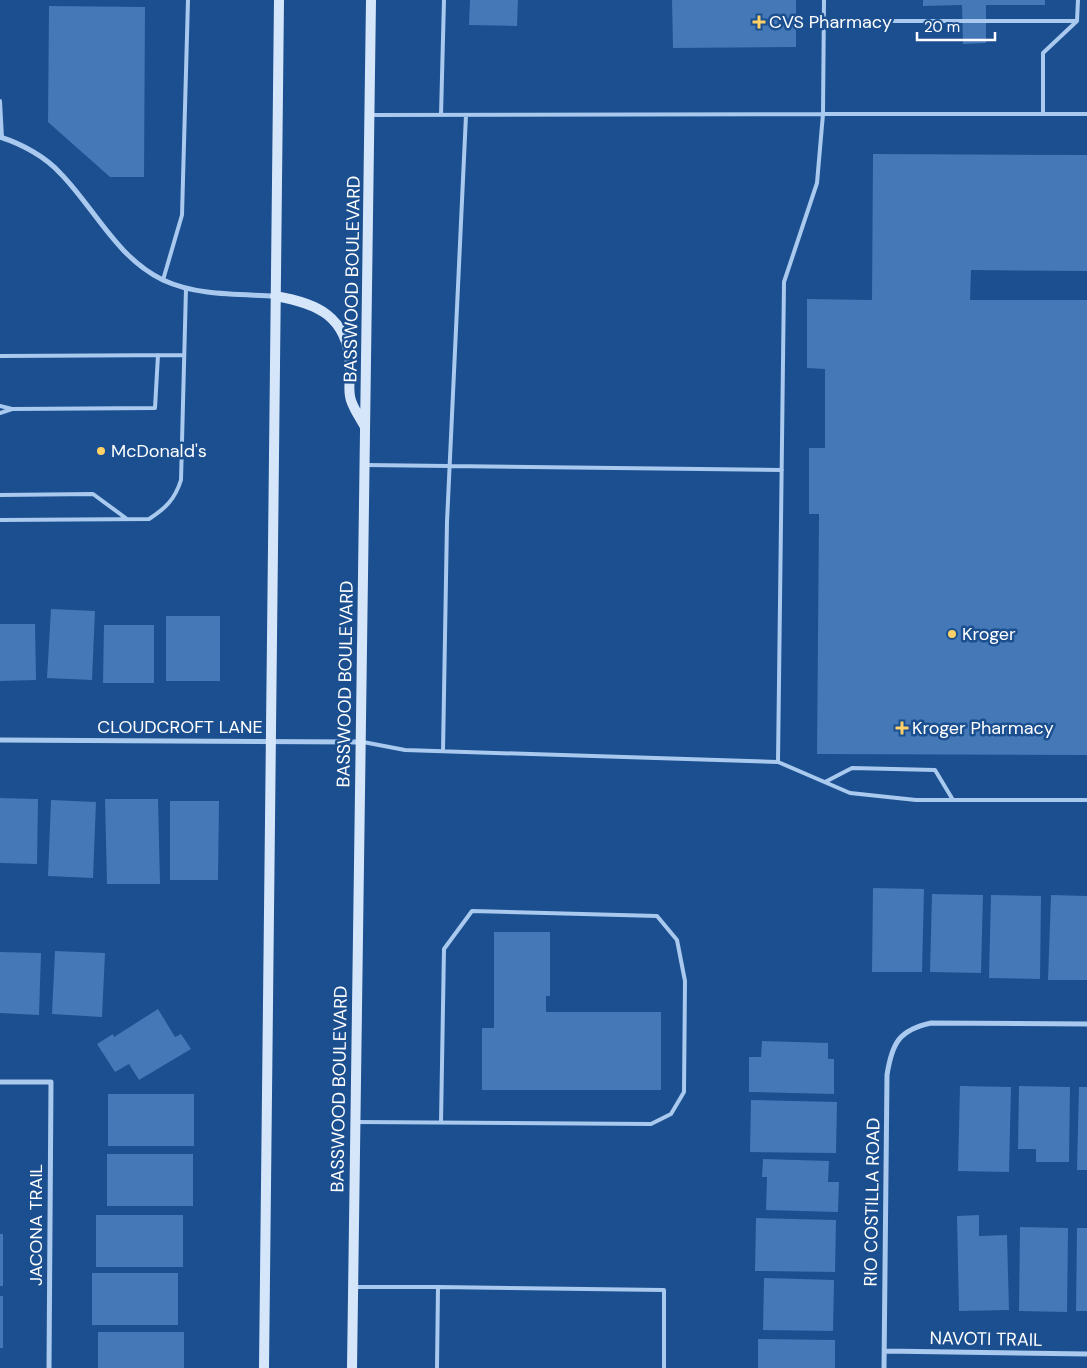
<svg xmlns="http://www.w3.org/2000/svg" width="1087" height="1368" font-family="'DM Sans',sans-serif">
<rect width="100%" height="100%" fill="#1b4f8f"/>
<path fill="#4478b7" d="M470,0H518L517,26L469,25Z
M672,0H796V47L673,48Z
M923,0H1045V5H986V43L963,44L962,5L923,6Z
M49,6L145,7L144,177H110L48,122Z
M873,154L1087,155V271L971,270L970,300H1087V755L817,754L819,514H809V448H825V369L807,368V299L872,300Z
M51,609L95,611L92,680L47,678Z
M166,616H220V681H166Z
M0,624H35L36,680L0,681Z
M104,625H154V683H103Z
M0,798L38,799L37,864L0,863Z
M105,799H158L160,884H107Z
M51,800L96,802L93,878L48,876Z
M170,801H219L218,880H170Z
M873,888L924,889L922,972H872Z
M932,894L983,895L981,973L930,972Z
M991,895L1041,896L1040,979L989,978Z
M1051,895L1087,896V980H1048Z
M494,932H550V996H546V1012H661V1090H482V1028H494Z
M55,951L105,953L102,1017L52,1014Z
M0,952L41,953L39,1015L0,1013Z
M158,1009L175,1037L181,1034L191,1049L139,1080L129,1064L115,1072L97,1044L113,1034L114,1037Z
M762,1041L828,1043V1059H834V1094L749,1092V1057H761Z
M960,1086L1011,1087L1009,1172L958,1171Z
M1019,1086L1070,1087L1069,1162H1036V1149H1018Z
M1079,1087H1087V1170H1077Z
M108,1094H194V1146H108Z
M751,1100L837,1102L836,1153L750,1152Z
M107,1154H193V1206H107Z
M763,1159L829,1161L828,1182H839L838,1212L766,1210L767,1177H762Z
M96,1215H183V1267H96Z
M979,1215V1236L1007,1235L1009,1310L959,1311L957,1216Z
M756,1218L836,1220L835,1272L755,1271Z
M1020,1227L1068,1228L1067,1312L1019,1311Z
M1077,1228H1087V1311H1076Z
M0,1234H3V1286H0Z
M92,1273H178V1325H92Z
M764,1278L834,1280L833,1331L763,1330Z
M0,1296H3V1348H0Z
M98,1332H184V1368H98Z
M758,1339L835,1340V1368H758Z"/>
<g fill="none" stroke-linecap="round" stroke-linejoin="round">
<path stroke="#a9c9ee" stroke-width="4" d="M824,21H1077
M0,101L2,138
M1043,114V53L1077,21L1078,0
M371,115L823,114L824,0
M441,115L444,0
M163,280L182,215L188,0
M0,356L183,355
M0,406L12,409
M0,413L12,409L155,408L158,355
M366,465L782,470
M0,495L93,494L127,519
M0,520L149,519C166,508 175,499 181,480L186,288
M363,742L405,750L778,762L850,793L916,800H1087
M443,751L447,522L466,115
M778,762L784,282L817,183L823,114H1087
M825,782L852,768L935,770L953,800
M356,1122L651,1124L671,1114L684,1092L685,981L677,940L657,916L472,911L444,949L441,1122
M355,1287H438L437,1368
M438,1287L664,1290V1368"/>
<path stroke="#a9c9ee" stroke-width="5" d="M0,137C22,144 46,157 61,174C95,209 117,258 163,280C197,296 238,294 275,296
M0,740L360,742
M0,1082H51L49,1368
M885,1351L1087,1354
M884,1368L887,1075C892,1043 899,1030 931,1023L1087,1024"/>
<path stroke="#d6e6fa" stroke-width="10" d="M275,296C317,303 347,316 350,364C351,375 348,386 350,396C351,406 360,417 365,427
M264,1368L279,0
M352,1368L371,0"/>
</g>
<g fill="#ffd166" stroke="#1b4f8f" stroke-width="2">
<path d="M756.5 14.5h5v5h5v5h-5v5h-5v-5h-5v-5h5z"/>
<circle cx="101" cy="451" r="5"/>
<circle cx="952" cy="634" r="5"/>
<path d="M899.5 720.5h5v5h5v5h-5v5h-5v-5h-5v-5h5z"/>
</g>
<g text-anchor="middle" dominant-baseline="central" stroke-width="5" stroke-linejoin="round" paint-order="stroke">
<g font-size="18" fill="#fff" stroke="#1b4f8f" text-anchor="start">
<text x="769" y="22">CVS Pharmacy</text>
<text x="111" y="451">McDonald's</text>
<text x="962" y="634">Kroger</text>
<text x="912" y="728">Kroger Pharmacy</text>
</g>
<g font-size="18" fill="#fff" stroke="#1b4f8f">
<text transform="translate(352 279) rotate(-89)">BASSWOOD BOULEVARD</text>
<text transform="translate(345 684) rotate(-89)">BASSWOOD BOULEVARD</text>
<text x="180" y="727">CLOUDCROFT LANE</text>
<text transform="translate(339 1089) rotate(-89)">BASSWOOD BOULEVARD</text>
<text transform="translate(872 1202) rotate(-89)">RIO COSTILLA ROAD</text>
<text transform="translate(36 1225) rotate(-90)">JACONA TRAIL</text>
<text transform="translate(986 1339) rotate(1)">NAVOTI TRAIL</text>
</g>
</g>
<path d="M917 32v8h78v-8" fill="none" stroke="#ffffff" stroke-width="2.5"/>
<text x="924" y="32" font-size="15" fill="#ffffff" stroke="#1b4f8f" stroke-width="4" paint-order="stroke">20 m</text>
</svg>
